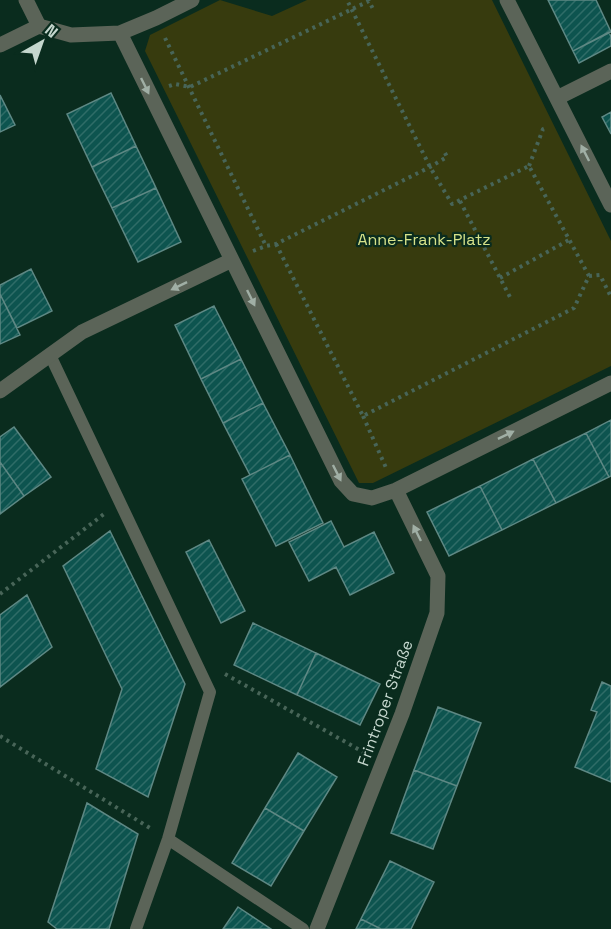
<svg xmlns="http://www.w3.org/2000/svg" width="611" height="929" font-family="'Space Grotesk',sans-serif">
<defs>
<pattern id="building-hatch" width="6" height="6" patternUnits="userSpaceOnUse" patternTransform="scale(1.5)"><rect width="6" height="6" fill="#0d544f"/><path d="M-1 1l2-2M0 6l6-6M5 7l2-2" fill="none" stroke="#2f6c67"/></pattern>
</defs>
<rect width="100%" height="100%" fill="#0a2c1e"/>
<path fill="#373b0e" d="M220,0L272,16L307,0H492L611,241V366L373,483H359L145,51L150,35Z"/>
<path fill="url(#building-hatch)" stroke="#5e8884" stroke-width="1.5" d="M548,0H596L611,32L573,51Z
M609,32L611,37V46L579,63L573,51Z
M111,93L136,146L92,167L67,114Z
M0,95L15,125L0,132Z
M611,112V134L602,117Z
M136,146L156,188L112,208L92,167Z
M156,188L181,242L138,262L112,208Z
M31,269L52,311L17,328L0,294V285Z
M0,294L20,335L0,344Z
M214,306L241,359L201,379L175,325Z
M241,359L263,403L223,423L201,379Z
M263,403L290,455L250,475L223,423Z
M611,420V476L609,477L586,433Z
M14,427L51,477L24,496L0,462V437Z
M586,433L609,477L556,503L533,459Z
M290,455L323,523L276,546L242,479Z
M533,459L556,503L502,530L480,486Z
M0,462L24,496L0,514Z
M480,486L502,530L449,556L427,512Z
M331,521L344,547L374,532L394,573L350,595L336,567L309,581L289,542Z
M110,531L185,684L148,797L96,769L122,689L63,566Z
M209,540L245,611L221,623L186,552Z
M27,595L52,647L0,687V615Z
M253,623L316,653L297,695L234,665Z
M316,653L380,684L360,725L297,695Z
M602,682L611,686V782L575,767L597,712L591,710Z
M438,707L481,723L457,786L414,770Z
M298,753L337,777L304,831L265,808Z
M414,770L457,786L433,849L391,833Z
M87,803L138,834L109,929H57L48,922Z
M265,808L304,831L271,886L232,863Z
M390,861L434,882L411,929H381L361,919Z
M238,907L271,929H223Z
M361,919L381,929H356Z"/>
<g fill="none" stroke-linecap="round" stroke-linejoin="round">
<path stroke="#486558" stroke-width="4" stroke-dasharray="3 4.5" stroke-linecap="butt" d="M165,38L266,246
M169,86L175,84L190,87L369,1L373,9
M529,166L543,129L548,127
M460,201L511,299
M276,244L363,416L574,308L589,276L529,166L452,204L430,167L347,0
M253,251L266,246L276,244L430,167L447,157L443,149
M589,276L600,275L611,297
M500,278L569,240
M363,416L387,470
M0,594L104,514
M225,674L365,753
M0,736L150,828"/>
<path stroke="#5b6458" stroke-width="12" d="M50,355L210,692L168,839L136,929
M168,839L303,929"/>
<path stroke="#5b6458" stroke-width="15" d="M26,0L39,26
M507,0L611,205
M120,33L341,481L353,494L372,498L396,490L611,383
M0,45L39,26L71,35L120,33L156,18L192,0
M557,98L611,71
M0,391L82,332L232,260
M317,929L402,714L437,613L438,576L396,490"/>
</g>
<defs><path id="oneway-solid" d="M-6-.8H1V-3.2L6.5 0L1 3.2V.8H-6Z" transform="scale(1.5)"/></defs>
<g fill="#a0afa5">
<use href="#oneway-solid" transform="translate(145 86) rotate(64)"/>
<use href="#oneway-solid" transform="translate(585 153) rotate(-117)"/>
<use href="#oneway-solid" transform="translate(179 286) rotate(154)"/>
<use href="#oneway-solid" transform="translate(251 298) rotate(64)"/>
<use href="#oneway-solid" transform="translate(506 435) rotate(-26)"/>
<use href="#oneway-solid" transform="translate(337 473) rotate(63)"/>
<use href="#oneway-solid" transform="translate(417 533) rotate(-116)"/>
</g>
<g text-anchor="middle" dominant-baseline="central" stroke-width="4.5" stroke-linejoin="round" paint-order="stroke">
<g font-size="16" fill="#d6e28a" stroke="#0a2c1e">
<text x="424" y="239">Anne-Frank-Platz</text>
</g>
<g font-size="16" fill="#c5d7ce" stroke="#0a2c1e">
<text transform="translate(385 703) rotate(-70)">Frintroper Straße</text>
</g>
</g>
<g transform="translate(42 42) rotate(40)" stroke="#0a2c1e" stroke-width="4.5" paint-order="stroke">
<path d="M0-4.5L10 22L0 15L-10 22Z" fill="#c5d7ce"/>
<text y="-9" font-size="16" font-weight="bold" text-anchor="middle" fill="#c5d7ce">N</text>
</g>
</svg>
